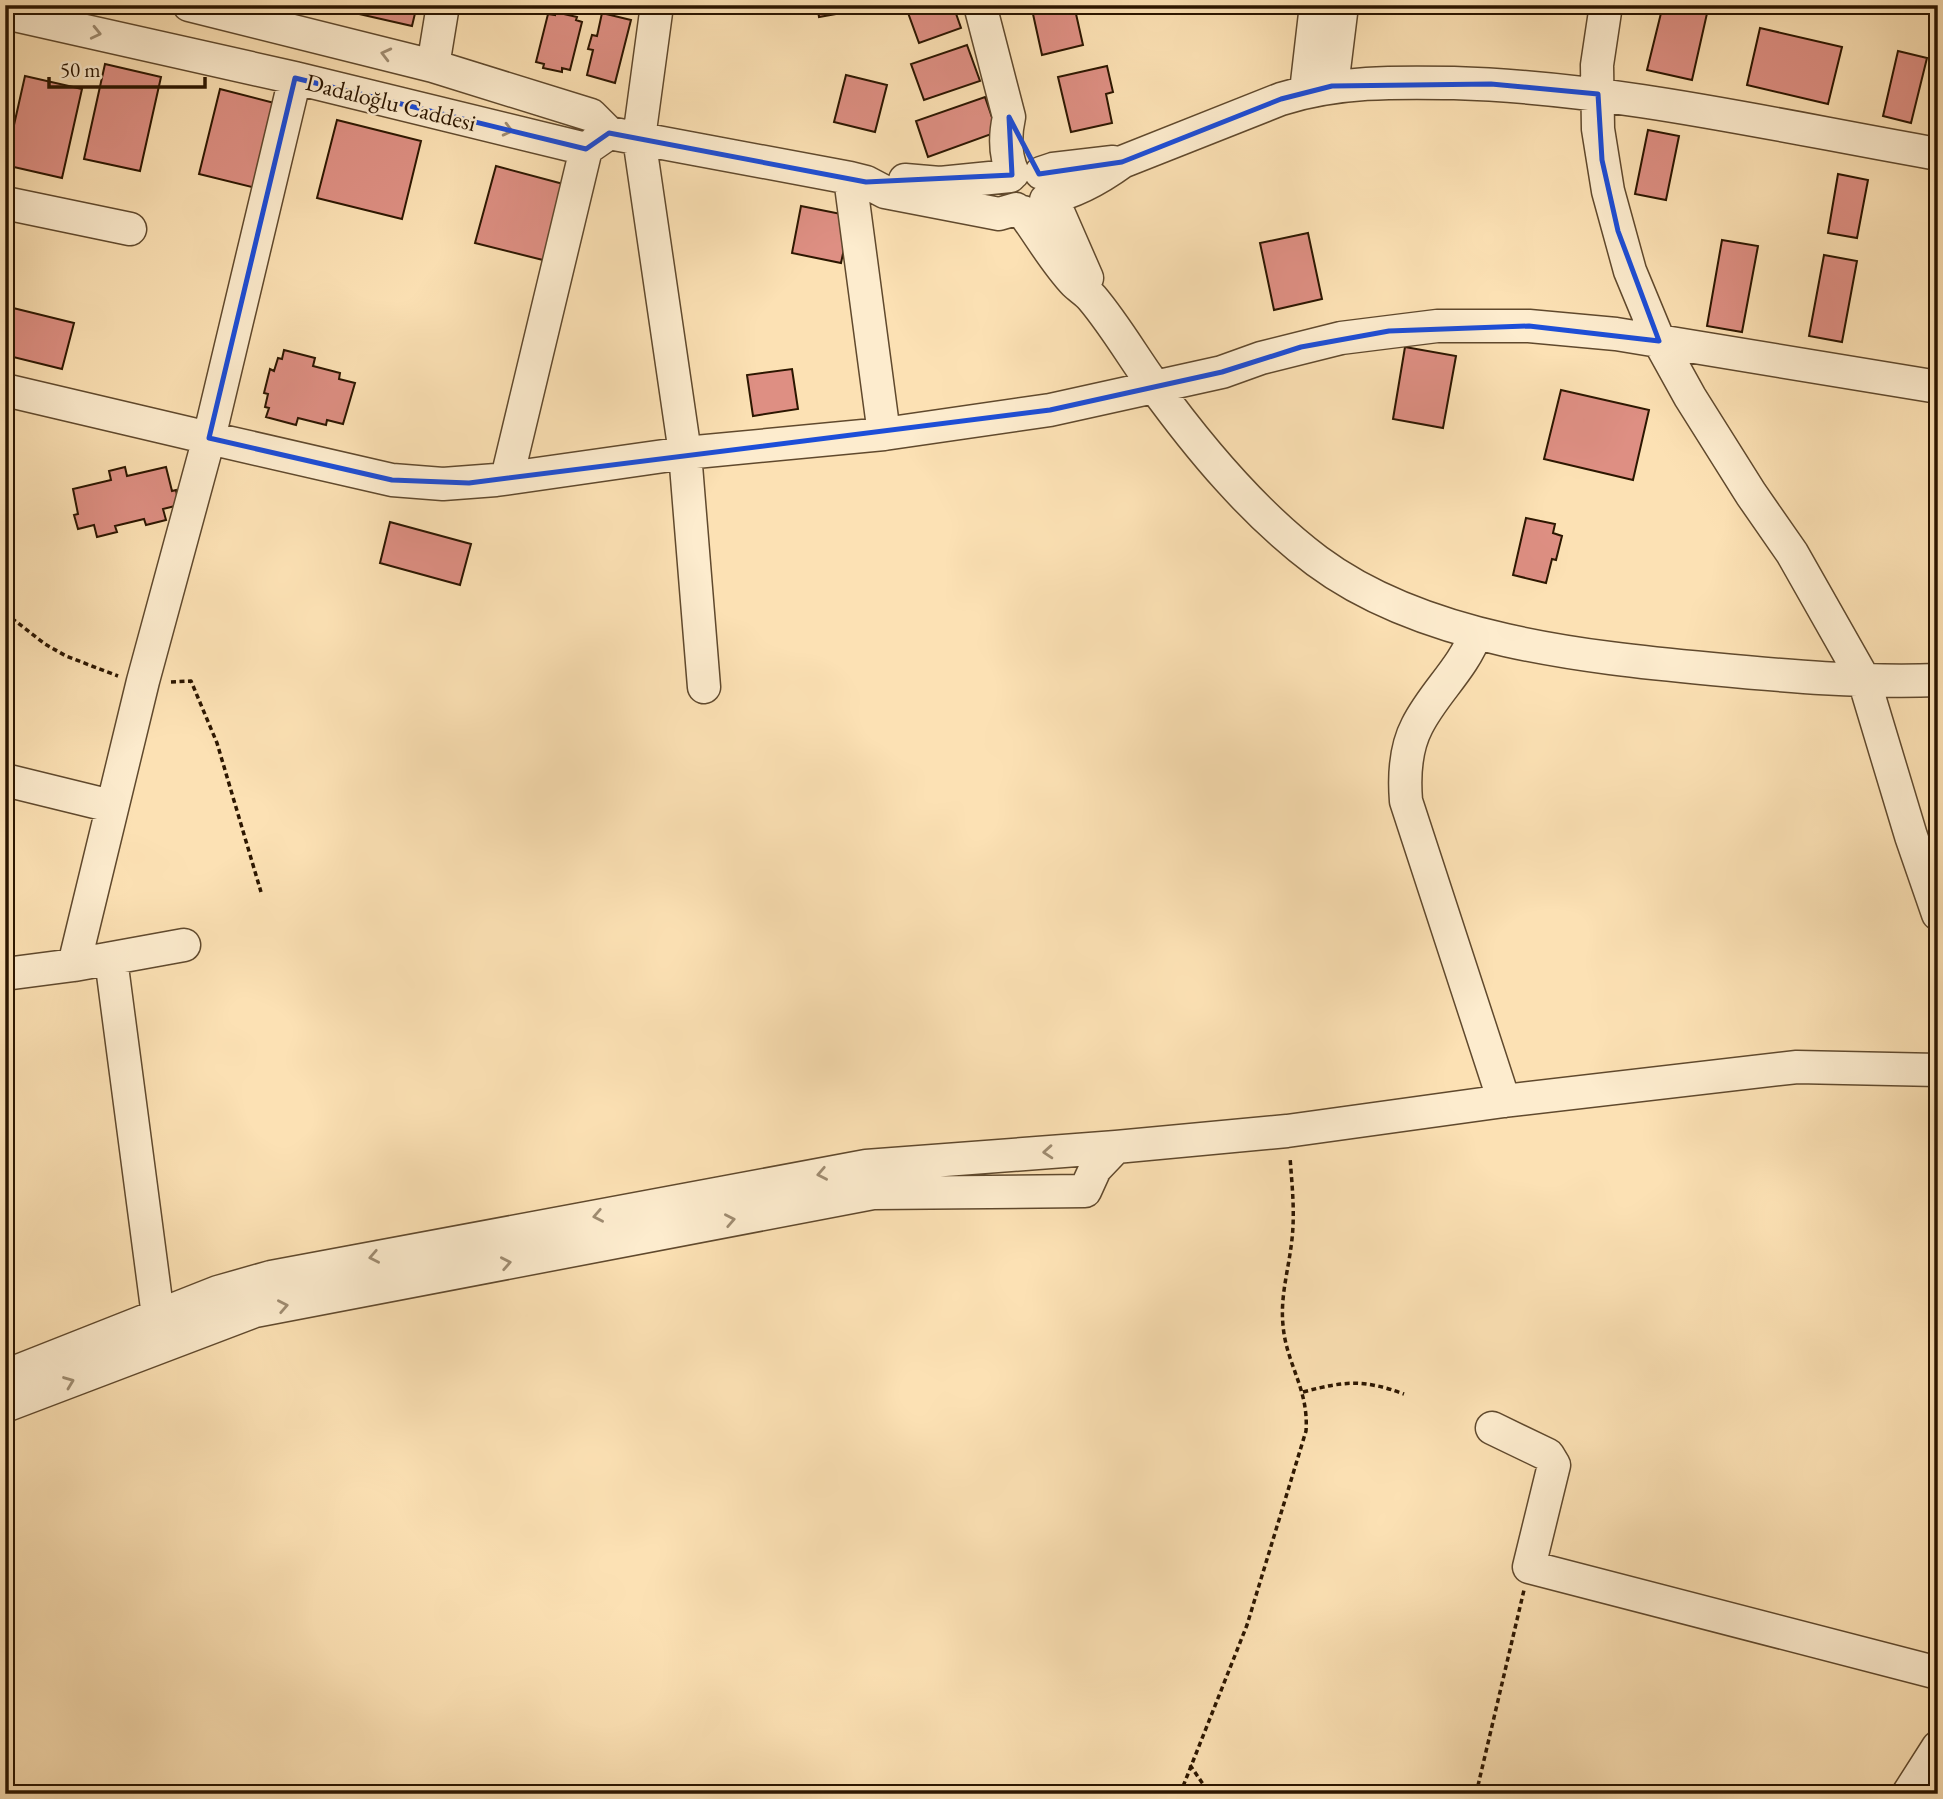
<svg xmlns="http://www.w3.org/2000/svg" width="1943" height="1799" font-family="'EB Garamond',serif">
<rect width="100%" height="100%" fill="#fce1b4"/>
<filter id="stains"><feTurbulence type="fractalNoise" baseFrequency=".00286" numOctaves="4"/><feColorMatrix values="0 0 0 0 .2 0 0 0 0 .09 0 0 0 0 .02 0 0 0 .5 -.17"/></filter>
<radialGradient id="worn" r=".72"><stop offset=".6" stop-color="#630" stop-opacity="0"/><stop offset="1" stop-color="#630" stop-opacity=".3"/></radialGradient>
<path fill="#de8f83" stroke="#2c1600" stroke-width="2" d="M361,5H417L412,26L359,14Z
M817,5H852L853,11L819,17Z
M920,5H953L961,28L919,43L907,10Z
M1031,5H1074L1083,45L1042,55Z
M1663,5H1694L1708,9L1692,80L1647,70Z
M555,12L577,17L576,20L582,22L570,70L562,68V72L543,68L544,64L536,62L548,14L555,15Z
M602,13L631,20L615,83L587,75L593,50L588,49L592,35L597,36Z
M1760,28L1842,47L1828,104L1747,85Z
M967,45L980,81L924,100L911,64Z
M1898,51L1927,58L1911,123L1883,116Z
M105,64L161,77L140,171L84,159Z
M1107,66L1113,92L1106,94L1112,123L1071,132L1058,77Z
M846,75L887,85L875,132L834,122Z
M25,76L82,89L62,178L5,165Z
M220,89L282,105L260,189L199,174Z
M985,97L997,132L928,157L916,121Z
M337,120L421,141L402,219L317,198Z
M1648,130L1679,136L1666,200L1635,194Z
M496,166L567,185L547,261L475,243Z
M1838,174L1868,180L1857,238L1828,233Z
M801,206L851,216L841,263L792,253Z
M1308,233L1322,299L1274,310L1260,243Z
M1722,240L1758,246L1742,332L1707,326Z
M1824,255L1857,261L1842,342L1809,336Z
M5,306L74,323L62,369L5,355Z
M1405,347L1456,356L1443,428L1393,419Z
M284,350L315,358L313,366L340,373L339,379L355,383L343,424L327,420L326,425L298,418L296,425L266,417L269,408L265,407L268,394L264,393L270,369L274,371L278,358L282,359Z
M792,369L798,409L753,416L747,375Z
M1561,390L1649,410L1633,480L1544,459Z
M125,467L127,476L166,467L172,491L176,490L179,505L163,509L166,520L146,525L144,519L115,526L117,532L97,537L94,525L78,529L74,515L78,514L73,489L111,480L109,471Z
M1526,518L1555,524L1553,533L1562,536L1556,560L1552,559L1546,583L1513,575Z
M390,522L471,544L460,585L380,563Z"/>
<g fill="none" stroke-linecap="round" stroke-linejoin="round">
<defs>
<path id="minor" d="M189,5L433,66L591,115L609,133L850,178L866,182L885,192L999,214L1016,209
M657,5L639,138L685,453L704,687
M980,5L1009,117C1005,135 1005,156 1013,173
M1606,5L1597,65L1598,129L1608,191L1630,271L1659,341L1690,397L1751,494L1792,553L1864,680L1911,836L1938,914
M5,13L295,78L586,149L609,133
M433,66L443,5
M1332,86L1342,5
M1306,91L1316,5
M1041,173L1053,169L1113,162
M850,178L884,434L1050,410L1222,372L1261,358L1341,338L1437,326H1529L1616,334L1938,387
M905,180L940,183L1010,176
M1048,198C1075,192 1100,178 1122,162L1281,99C1338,81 1395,82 1454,83C1617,88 1778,126 1938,154
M1046,200L1059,214L1087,278
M5,203L130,229
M1023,212C1040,235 1055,262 1075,283C1080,288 1087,292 1092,298C1114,324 1132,355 1152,383C1199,448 1253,513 1317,561C1423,640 1583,657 1712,669C1787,676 1862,683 1938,680
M5,390L209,438L295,78
M507,478L586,149
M1476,633C1463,669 1434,692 1417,726C1405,749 1404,776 1406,801L1504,1101
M5,780L111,806
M111,959L158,1316
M74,965L143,681L209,438L392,480L443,484L496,480L685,453L884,434
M5,974L74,965L184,945
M5,1376L218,1292L271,1277L866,1166L1116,1147L1287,1131L1504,1101L1797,1067L1938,1070
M5,1406L255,1311L873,1193L1085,1191L1095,1169L1116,1147
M1492,1428L1548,1455L1554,1465L1529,1567L1938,1673
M1908,1794L1938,1747"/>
</defs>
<use href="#minor" stroke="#60492d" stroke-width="35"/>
<path stroke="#2c1600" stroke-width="3.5" stroke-dasharray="5 3.5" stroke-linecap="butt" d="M5,613L45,644L66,656L118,676
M171,682L191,681L217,743L261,892
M1303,1392C1345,1381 1363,1379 1404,1394
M1190,1765L1203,1784L1215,1794
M1180,1794L1247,1625L1306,1431C1309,1389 1286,1364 1283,1325C1280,1296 1289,1268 1292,1239C1295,1211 1292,1185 1290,1157
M1476,1794L1524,1590"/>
<use href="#minor" stroke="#fdecce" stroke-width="32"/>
</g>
<defs><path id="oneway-chevron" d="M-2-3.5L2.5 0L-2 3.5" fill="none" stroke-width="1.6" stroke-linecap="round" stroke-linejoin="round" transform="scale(1.75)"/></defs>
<g stroke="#9f8c71">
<use href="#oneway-chevron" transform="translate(96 33) rotate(13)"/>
<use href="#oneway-chevron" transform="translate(386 54) rotate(-166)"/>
<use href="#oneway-chevron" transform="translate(508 130) rotate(14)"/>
<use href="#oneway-chevron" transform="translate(1048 1152) rotate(176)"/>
<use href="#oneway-chevron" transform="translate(822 1174) rotate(169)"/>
<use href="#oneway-chevron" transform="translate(598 1216) rotate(169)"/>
<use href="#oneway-chevron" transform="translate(730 1220) rotate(-11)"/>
<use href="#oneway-chevron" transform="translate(374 1257) rotate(169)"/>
<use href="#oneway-chevron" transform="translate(506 1263) rotate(-11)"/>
<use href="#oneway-chevron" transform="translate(283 1306) rotate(-11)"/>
<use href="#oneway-chevron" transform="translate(69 1382) rotate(-21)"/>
</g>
<path fill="none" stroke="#1d4ed8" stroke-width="5" stroke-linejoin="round" d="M295,78L586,149L609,133L866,182L1012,175L1009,117L1039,174L1122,162L1281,99L1332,86L1491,84L1598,94L1602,160L1618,231L1659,341L1529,326L1389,331L1301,347L1222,372L1050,410L469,483L392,480L209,438Z"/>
<g text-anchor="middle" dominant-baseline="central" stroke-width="5" stroke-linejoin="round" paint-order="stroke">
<g font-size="24" fill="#2c1600" stroke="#fdecce">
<text transform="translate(391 102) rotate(14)">Dadaloğlu Caddesi</text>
</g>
</g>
<rect width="1943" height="1799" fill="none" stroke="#fce1b4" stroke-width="28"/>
<rect x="7" y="7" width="1929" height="1785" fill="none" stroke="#2c1600" stroke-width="3.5"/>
<rect x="14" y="14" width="1915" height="1771" fill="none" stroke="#2c1600" stroke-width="2"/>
<path d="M49 77v10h156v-10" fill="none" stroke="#2c1600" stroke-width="3.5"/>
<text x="60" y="77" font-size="21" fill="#2c1600" stroke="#fdecce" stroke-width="5" paint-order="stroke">50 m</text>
<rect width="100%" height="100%" filter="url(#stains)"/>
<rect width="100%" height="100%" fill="url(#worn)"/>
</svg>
